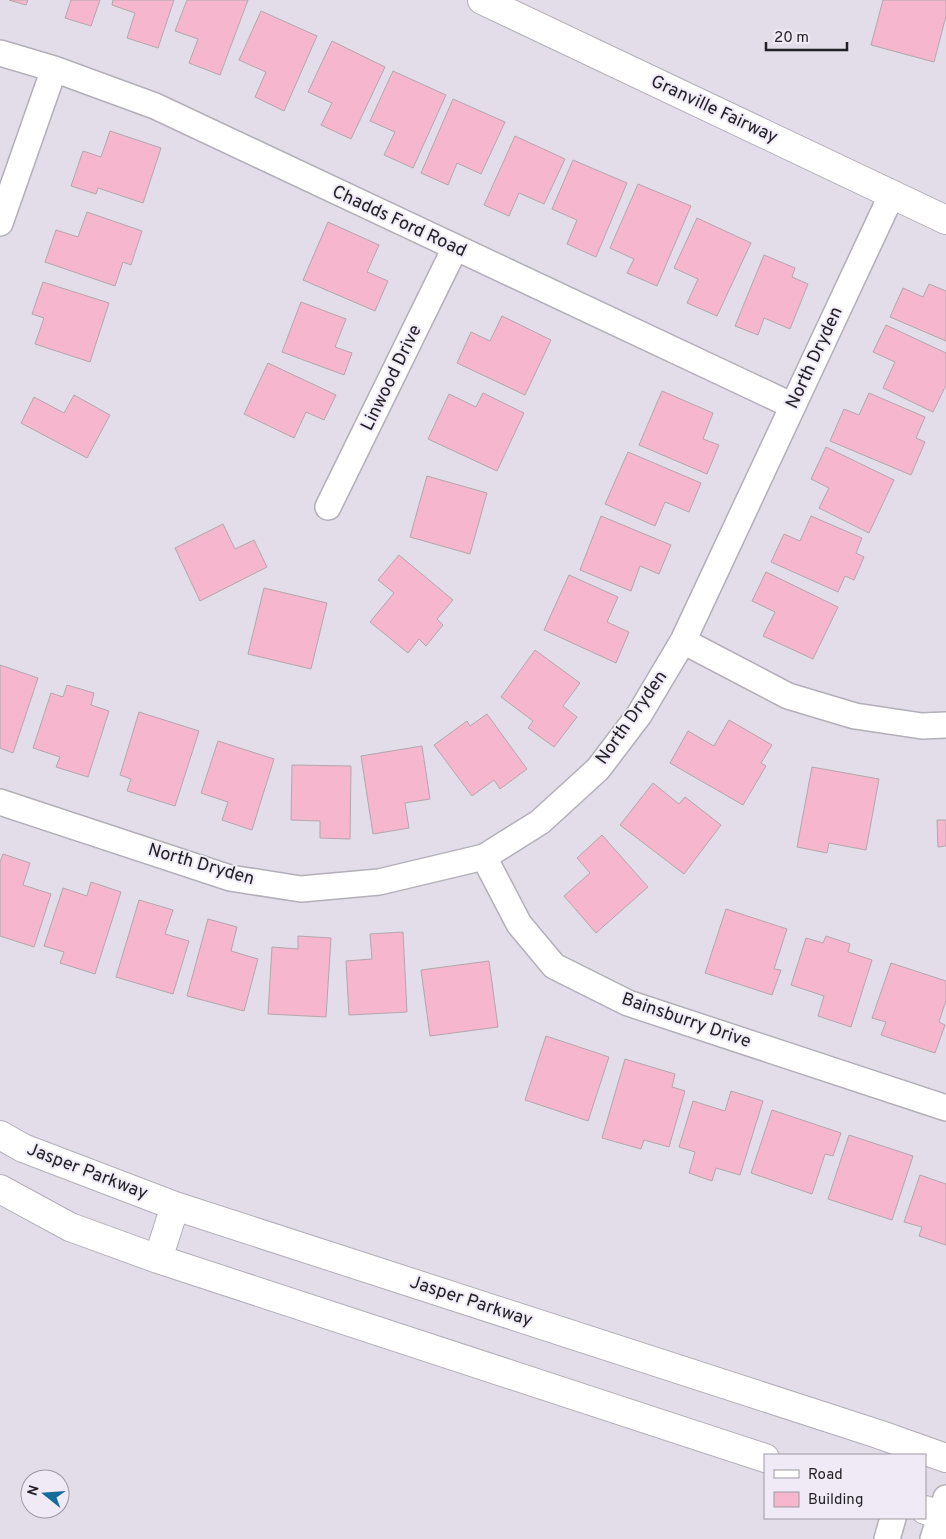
<svg xmlns="http://www.w3.org/2000/svg" width="946" height="1539" font-family="Overpass,sans-serif">
<rect width="100%" height="100%" fill="#e2dde8"/>
<path fill="#f5b6ce" stroke="#b4a7ac" d="M9,0H28L26,5Z
M71,0H100L91,26L65,18Z
M113,0H174L158,48L127,38L135,13L112,5Z
M187,0H248L220,75L189,63L198,39L175,31Z
M883,0H946V16L934,62L871,45Z
M261,11L317,36L284,111L255,97L266,72L239,60Z
M332,41L385,67L351,139L321,125L332,103L308,92Z
M393,71L446,95L413,168L384,155L395,132L370,121Z
M453,99L505,122L481,174L457,163L448,185L421,173Z
M110,131L161,148L143,203L98,188L96,194L71,186L83,151L101,157Z
M515,136L565,159L544,204L519,193L509,216L484,205Z
M573,160L627,183L596,257L567,244L577,220L552,209Z
M638,184L691,206L657,286L627,273L634,259L610,248Z
M87,212L142,231L131,265L123,262L115,286L45,262L56,230L78,237Z
M697,218L751,243L717,316L687,303L698,279L674,268Z
M328,222L379,245L367,272L388,281L375,311L303,280Z
M764,255L795,268L792,277L808,284L790,329L764,318L758,335L735,326Z
M43,282L109,303L90,362L35,344L44,318L32,314Z
M929,284L946,291V341L890,317L903,288L923,297Z
M301,302L346,319L335,347L352,353L344,375L282,352Z
M502,316L551,340L525,395L457,363L471,332L490,341Z
M886,325L946,353V385L933,412L883,388L895,362L873,352Z
M268,363L336,395L324,420L306,412L294,438L244,414Z
M662,391L713,413L703,439L719,445L707,474L639,445Z
M483,393L524,413L497,471L428,439L449,394L476,407Z
M869,393L925,417L916,438L925,442L911,475L830,441L844,409L859,415Z
M74,395L110,415L87,458L21,423L34,397L64,413Z
M826,447L894,480L869,533L819,508L829,488L811,479Z
M628,452L701,483L689,512L665,502L655,526L605,504Z
M427,476L487,493L470,554L410,537Z
M601,516L671,545L659,574L640,566L631,591L580,570Z
M811,516L862,538L856,553L864,557L854,580L845,576L838,592L771,562L784,534L800,541Z
M223,524L235,549L254,540L267,567L200,601L175,548Z
M399,555L453,600L437,619L443,625L426,646L419,639L408,653L370,622L394,593L378,580Z
M766,572L838,607L813,659L763,636L775,612L752,601Z
M569,575L618,597L607,622L629,632L616,663L544,630Z
M264,588L327,603L311,669L248,654Z
M535,650L580,683L563,706L577,717L554,747L528,728L533,721L501,697Z
M0,665L38,678L13,753L0,748Z
M67,685L94,693L91,705L109,711L88,777L56,767L60,757L33,748L51,693L63,697Z
M139,712L199,731L175,806L127,791L131,779L120,775Z
M487,714L527,769L500,789L494,780L472,796L434,745L467,721L470,726Z
M729,720L772,745L761,763L766,766L743,805L670,763L688,731L714,746Z
M218,741L274,759L252,830L222,820L228,802L201,793Z
M422,746L430,799L405,803L409,828L373,834L361,756Z
M292,765L351,766L350,839L320,838V821L291,820Z
M812,767L879,779L866,850L829,843L827,853L797,847Z
M653,783L679,804L685,797L721,825L684,874L620,825Z
M937,820H946V846L938,847Z
M602,835L648,887L596,933L564,896L590,873L577,858Z
M3,854L30,863L23,885L51,894L34,947L0,936V862Z
M91,882L121,892L95,974L60,963L64,952L44,946L63,888L87,896Z
M139,900L173,910L165,934L189,941L173,994L116,977Z
M726,909L787,929L774,969L781,970L772,995L705,973Z
M208,919L237,927L231,951L258,959L244,1011L187,996Z
M403,932L407,1012L349,1015L346,961L372,959L370,934Z
M298,936L331,938L326,1017L268,1014L272,947L298,949Z
M826,936L850,944L848,952L872,960L851,1027L818,1016L824,996L791,985L806,938L823,943Z
M489,961L498,1027L430,1036L421,970Z
M891,963L946,981V1000L939,1022L945,1025L935,1053L881,1035L886,1022L872,1018Z
M546,1036L609,1057L588,1121L525,1100Z
M625,1059L675,1074L672,1087L685,1091L669,1147L644,1140L641,1149L602,1138Z
M731,1091L763,1101L740,1175L716,1168L712,1181L689,1173L695,1152L679,1147L693,1101L725,1111Z
M772,1110L841,1133L833,1156L825,1154L812,1194L751,1173Z
M849,1135L913,1156L892,1220L828,1199Z
M920,1175L946,1184V1245L919,1236L922,1227L904,1222Z"/>
<g fill="none" stroke-linecap="round" stroke-linejoin="round">
<defs>
<path id="street" d="M0,53L54,69L155,106L793,406
M0,223L54,69
M328,507L455,248
M683,641L788,696L855,716L922,726L946,725
M0,802L230,878L301,889L379,882L484,857L540,822L598,769L639,715L683,641L892,194
M484,857L519,924L554,966L628,1003L946,1108
M887,1539L893,1518
M933,1539L946,1498"/>
<path id="secondary" d="M482,0L946,220
M0,1135L23,1148L175,1206L878,1434L946,1458
M0,1189L70,1227L158,1259L765,1458
M158,1259L175,1206
M925,1510L946,1517"/>
</defs>
<use href="#street" stroke="#b3afb9" stroke-width="28"/>
<use href="#secondary" stroke="#b3afb9" stroke-width="30"/>
<use href="#street" stroke="#fff" stroke-width="25"/>
<use href="#secondary" stroke="#fff" stroke-width="28"/>
</g>
<g text-anchor="middle" dominant-baseline="central" stroke-width="4" stroke-linejoin="round" paint-order="stroke">
<g font-size="18" fill="#232125" stroke="#efeaf6">
<text transform="translate(714 110) rotate(25)">Granville Fairway</text>
<text transform="translate(399 222) rotate(25)">Chadds Ford Road</text>
<text transform="translate(815 358) rotate(-65)">North Dryden</text>
<text transform="translate(392 378) rotate(-64)">Linwood Drive</text>
<text transform="translate(632 718) rotate(-55)">North Dryden</text>
<text transform="translate(201 865) rotate(16)">North Dryden</text>
<text transform="translate(686 1021) rotate(19)">Bainsburry Drive</text>
<text transform="translate(87 1172) rotate(21)">Jasper Parkway</text>
<text transform="translate(471 1302) rotate(18)">Jasper Parkway</text>
</g>
</g>
<rect x="764" y="1454" width="162" height="65" fill="#efeaf6" stroke="#9d9aa2"/>
<rect x="774" y="1470" width="25" height="8" fill="#ffffff" stroke="#9d9aa2"/>
<text x="808" y="1479" font-size="15" fill="#232125">Road</text>
<rect x="774" y="1492" width="25" height="15" fill="#f5b6ce" stroke="#9d9aa2"/>
<text x="808" y="1504" font-size="15" fill="#232125">Building</text>
<g transform="translate(45 1494) rotate(287)"><circle r="24" fill="#efeaf6" stroke="#9d9aa2"/>
<path d="M0-4L9 19L0 12L-9 19Z" fill="#136c9b"/>
<text y="-8" font-size="14" font-weight="bold" text-anchor="middle" fill="#232125">N</text>
</g>
<path d="M766 42v8h81v-8" fill="none" stroke="#232125" stroke-width="2.5"/>
<text x="774" y="42" font-size="15" fill="#232125" stroke="#efeaf6" stroke-width="4" paint-order="stroke">20 m</text>
</svg>
